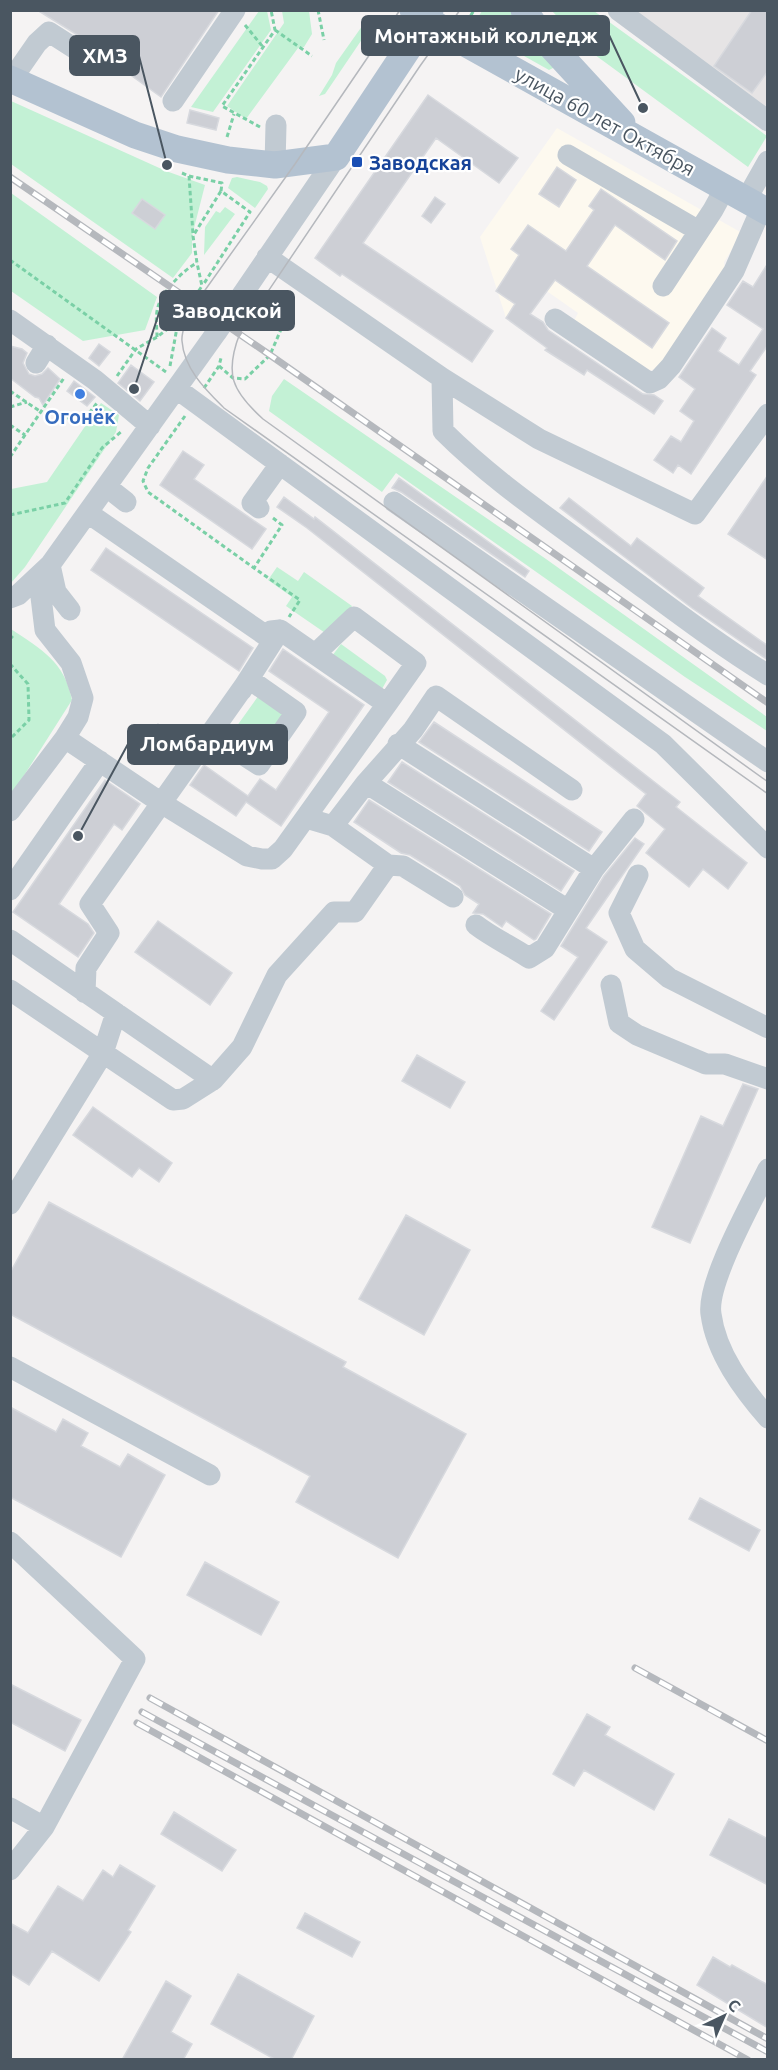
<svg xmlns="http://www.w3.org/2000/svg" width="778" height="2070" font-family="Ubuntu,sans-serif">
<rect width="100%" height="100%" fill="#f5f3f3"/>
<path fill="#fdf9ef" d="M557,128L742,233L724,262L725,271L667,360L655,369L645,372L574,321L578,313L531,280L506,318L480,237Z"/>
<path fill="#e6e4e5" d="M631,11H767V110Z"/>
<path fill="#c3f1d5" d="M259,11H267L271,30L213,112L191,107Z
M282,11H309L312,34L304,47L298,48L246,119L227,106L284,23Z
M482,11H516L555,67L549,70L472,27Z
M552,11H594L767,136L748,167L591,52Z
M365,22L371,26L325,94L319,96L332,75L336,63Z
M11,101L166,171L205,185L192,236V253L173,278L11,164Z
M237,177L260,182L267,186L268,189L255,208L228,188L232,178Z
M11,193L157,297L145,330L83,341L11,291Z
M225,207L235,214L204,255L205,227L216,211L220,213Z
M284,379L546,559L767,717V731L685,677L396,473L382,492L269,411L272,396Z
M101,403L119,415L116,432L25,567L11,583V489L47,482Z
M277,567L298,581L304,572L352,606L331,637L286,606L292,597L268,580Z
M11,629C41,649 65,662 72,700L11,796Z
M341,644L385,676L387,680L382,689L332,656Z
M259,695L285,713L256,756L229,737Z"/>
<path fill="#cdcfd5" stroke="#d7d9de" stroke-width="1.5" d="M37,10H219L161,97L89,45L84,39Z
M752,10H768V71L752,93L714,66Z
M428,95L518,158L499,183L436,138L363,243L493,331L472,362L342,274L340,276L315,258Z
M190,110L219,118L216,130L187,123Z
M557,167L576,180L559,207L539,194Z
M601,189L677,241L665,260L615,225L587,266L669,323L652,348L555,280L530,314L543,322L548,330L643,394L654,395L663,401L654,414L587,370L584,375L545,350L547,348L506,318L515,304L496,291L519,255L511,249L528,225L566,251L594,210L589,206Z
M435,197L445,204L431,223L422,216Z
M142,199L165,215L155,229L132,213Z
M768,263V345L750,371L756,375L691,474L678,465L673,473L654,460L671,436L681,442L694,421L680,411L695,389L679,377L712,328L726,338L718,351L739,365L763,329L727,305L743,281L753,287Z
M99,344L110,352L99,366L89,358Z
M10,346L22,349L27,353L23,363L29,374L35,376L42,374L48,368L60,379L43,405L39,398L35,397L10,378Z
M131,365L154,382L140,401L118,383Z
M74,381L95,397L87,406L67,391Z
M183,451L204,465L194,479L266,529L252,549L160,485Z
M768,475V560L728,534Z
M399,478L529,571L525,577L401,492L392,488Z
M284,497L314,519L315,517L680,802L676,807L747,863L728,889L703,869L689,887L646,853L665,829L637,806L646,794L307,528L277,507Z
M569,498L631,546L637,538L704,588L698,596L768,646V660L692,608L560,508Z
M106,548L253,648L239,671L91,570Z
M283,649L364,705L281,826L246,802L236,816L190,785L204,765L248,796L260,779L276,790L329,712L269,671Z
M434,722L602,832L589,851L419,742Z
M158,724L180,740L170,754L148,739Z
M402,762L574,871L561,891L388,782Z
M105,780L140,804L122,830L114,824L59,904L88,924L94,933L78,957L13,912Z
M369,800L551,914L536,939L534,940L506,921L502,927L483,914L473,913L479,904L465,895L460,886L410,855L401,853L354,822Z
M635,838L644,844L586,928L607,942L554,1020L541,1011L578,957L561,946L604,876Z
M158,921L232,973L210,1005L135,952Z
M417,1055L465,1082L450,1108L402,1081Z
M743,1084L758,1089L690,1243L652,1227L701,1116L723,1126Z
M93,1107L172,1163L159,1182L139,1168L132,1177L73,1135Z
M49,1202L346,1362L343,1367L466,1434L398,1558L296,1502L310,1476L10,1314V1273Z
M406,1215L470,1250L424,1335L359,1299Z
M10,1407L56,1432L63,1419L88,1433L81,1446L120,1467L128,1454L165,1475L121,1557L10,1497Z
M700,1498L760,1530L749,1551L689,1519Z
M205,1562L279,1602L261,1635L187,1595Z
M10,1684L81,1720L65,1751L10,1722Z
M587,1714L610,1727L605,1735L674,1774L654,1810L584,1770L574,1786L553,1774Z
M174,1812L236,1850L222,1871L161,1834Z
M729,1819L768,1839V1885L710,1855Z
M120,1865L155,1886L128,1930L131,1932L99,1981L52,1951L29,1985L10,1973V1923L28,1933L58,1886L83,1901L103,1870L113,1877Z
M305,1913L360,1942L352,1957L297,1928Z
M713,1957L730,1967L732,1965L768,1985V2028L697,1985Z
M238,1974L314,2016L291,2060H276L211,2024Z
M166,1981L191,1996L171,2032L192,2044L183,2060H122Z"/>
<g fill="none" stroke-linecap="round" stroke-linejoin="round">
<path stroke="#7ad0a6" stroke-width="3" stroke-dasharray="4.5 3" stroke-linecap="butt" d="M318,10L324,40
M467,22L474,10
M245,25L263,47
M275,30L312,56
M260,127L222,106L275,30L271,10
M227,137L234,114
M182,173L189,176L222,183L221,191L250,212L203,285
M189,176L193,234
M10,260L166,372
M157,337C157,327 155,316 158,307C161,293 184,269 197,263
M170,366L178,322
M219,366L233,378L245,379L270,355L282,327L260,314L258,302
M117,376L136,349L157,337L178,321L202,286L197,263L193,236L221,191
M204,388L219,366L221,358
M10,391L41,412
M10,407L27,402
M185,416L148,468L143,481L148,492L254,568
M67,418L90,412L97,403
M10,425L25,435
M10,457L64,378
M10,515L65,503L102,448L122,431
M273,518L282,525L254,568L300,600L289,617
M10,636L12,637L10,639
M10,664L28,684L29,720L10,739"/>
<path stroke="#c1cad2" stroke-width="21" d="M618,10L768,121
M12,79L37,43L49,32L77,50
M173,101L235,10
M568,155L699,231
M275,165L276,125
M746,200L768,161
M267,257L442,378L539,439L695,514L768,414
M663,286L713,210L725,188
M555,319L650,383L659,379L671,366L734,271L761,209
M10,320L95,380L150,426
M36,363L47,345
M442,378L443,431C491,479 549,518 604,559C658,598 711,640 768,675
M177,389L663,744L768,848
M107,487L126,502
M394,502L768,762
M259,508L252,503L280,464
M10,598L18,595L50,565L41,597L45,630L71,663L83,698L78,717L65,738L10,811
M70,610L56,592L50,565L216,333L336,157
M315,654L354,617L416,663L387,704
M241,691L280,630
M218,724L211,734L259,765L296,712L249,679
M65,738L163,804L247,856L262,859H272L283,849L387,704L280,630L271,631L265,635L88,513
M398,744L594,869L545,948L529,958C511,946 493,938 476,925
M366,783L568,910
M306,818L333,826L366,783L413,730L436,696L572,790
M388,865L403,866L453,897
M594,869L634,819
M638,875L619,913L635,949L669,978L768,1028
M10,890L100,761
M10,940L213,1080L183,1099L173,1100L10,990
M611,985L619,1023L637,1035L706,1064H725L768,1079
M85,993L86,968L109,933L90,904L249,679
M213,1080L242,1047L277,975L334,912H355L388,865L333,826
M768,1169C753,1200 706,1283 711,1314C716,1353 743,1389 768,1418
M10,1204L103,1053L116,1013
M10,1367L210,1475
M10,1542L135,1659L44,1827L10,1870
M10,1808L44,1827"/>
<path stroke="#b3c2d1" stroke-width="27" d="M413,10L456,38L768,212
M524,10L541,35L622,123
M10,79L135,135L177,149L228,160L275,165L336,157L427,20L430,10"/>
<path stroke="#b5b8bd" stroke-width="1.5" d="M400,10L295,164L188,314C186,322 181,333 182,341C184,369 206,390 224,408L768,794
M460,10L420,66L240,333C224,374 232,391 263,419L768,782"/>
<defs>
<path id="rail" d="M10,177L270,355L768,703
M635,1668L768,1741
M150,1698L768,2039
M142,1712L768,2052
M137,1723L748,2060"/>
</defs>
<use href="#rail" stroke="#b5b8bd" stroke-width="7"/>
<use href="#rail" stroke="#fff" stroke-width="4.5" stroke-dasharray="14" stroke-linecap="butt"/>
</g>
<rect fill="#1a4fb4" stroke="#fff" stroke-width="2" x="351" y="156" width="12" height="12" rx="3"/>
<circle fill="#3f7fe0" stroke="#fff" stroke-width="2" cx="80" cy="394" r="6"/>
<g text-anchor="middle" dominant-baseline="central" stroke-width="4.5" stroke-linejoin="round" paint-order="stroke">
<g font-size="20" fill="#4a5661" stroke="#fff">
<text transform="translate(605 121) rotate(29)">улица 60 лет Октября</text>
</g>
<g font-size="20" font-weight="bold" fill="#164399" stroke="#fff" text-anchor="start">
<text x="369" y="162">Заводская</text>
</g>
<g font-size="20" font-weight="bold" fill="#366cbe" stroke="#fff">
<text x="80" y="416">Огонёк</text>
</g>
</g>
<path fill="none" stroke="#4a5661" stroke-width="2" d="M643 108L609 35M167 165L139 56M134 389L160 310M78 836L128 744"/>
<g fill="#4a5661" stroke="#fff" stroke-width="2">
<circle cx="643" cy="108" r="6"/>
<circle cx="167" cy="165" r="6"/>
<circle cx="134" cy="389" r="6"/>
<circle cx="78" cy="836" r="6"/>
</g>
<g fill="#4a5661" stroke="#4a5661" stroke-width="2">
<rect x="362" y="16" width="247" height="39" rx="6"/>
<rect x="70" y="36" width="69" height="39" rx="6"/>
<rect x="160" y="291" width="134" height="39" rx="6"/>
<rect x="128" y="725" width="159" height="39" rx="6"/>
</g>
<g font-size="21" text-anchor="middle" font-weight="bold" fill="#fff">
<text x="486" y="43">Монтажный колледж</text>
<text x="105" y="63">ХМЗ</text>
<text x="227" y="318">Заводской</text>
<text x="207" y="751">Ломбардиум</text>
</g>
<rect width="778" height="2070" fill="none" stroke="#4a5661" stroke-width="24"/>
<g transform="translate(724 2016) rotate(44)" stroke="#ffffff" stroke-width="4.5" paint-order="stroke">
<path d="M0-4.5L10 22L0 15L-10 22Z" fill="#4a5661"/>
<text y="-9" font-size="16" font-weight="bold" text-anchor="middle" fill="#4a5661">С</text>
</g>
</svg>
